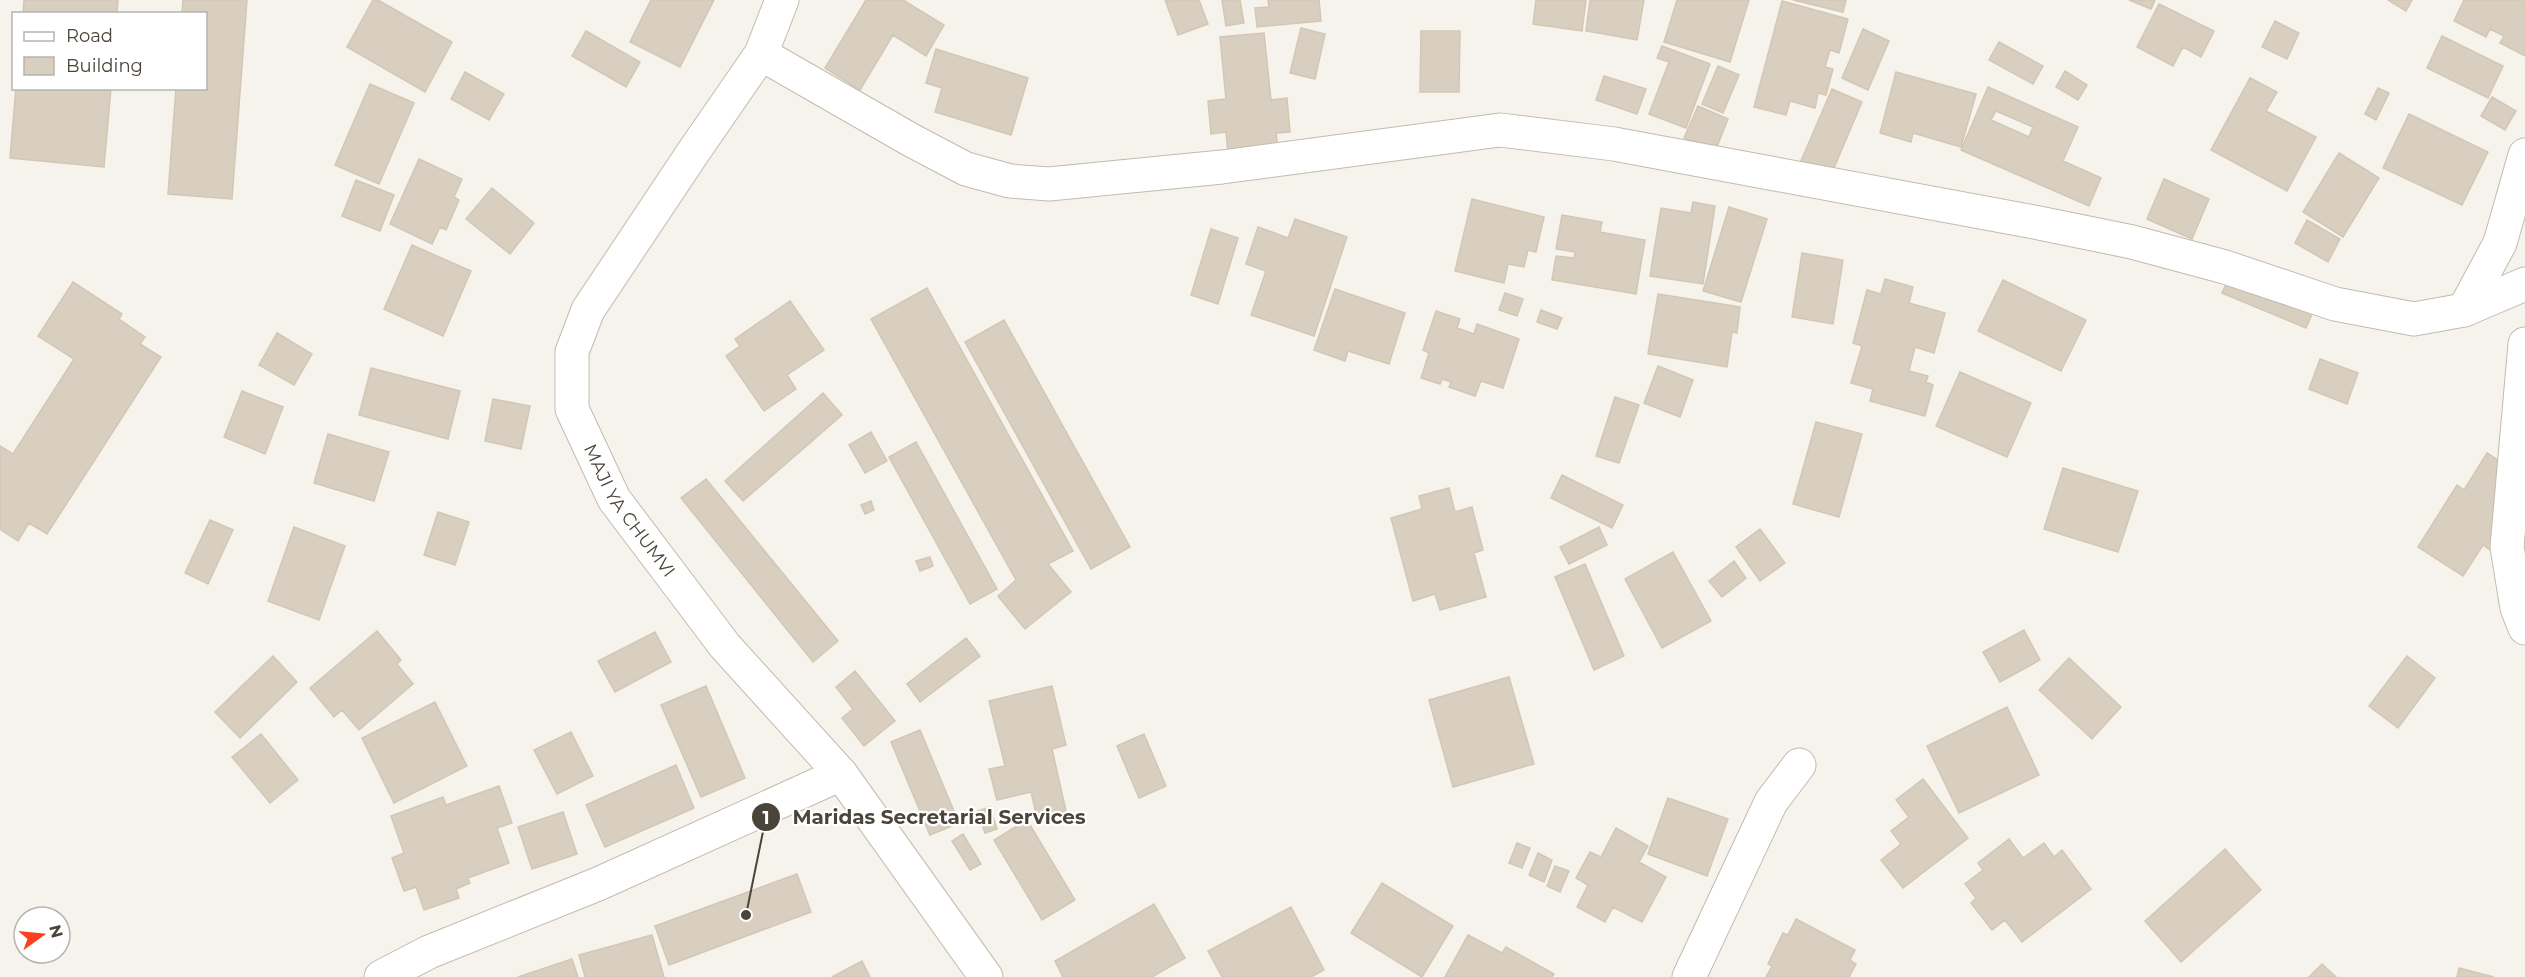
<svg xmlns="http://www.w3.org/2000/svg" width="2525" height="977" font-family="Montserrat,sans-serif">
<rect width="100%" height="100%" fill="#f6f3ec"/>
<path fill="#d8cfc1" stroke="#d3c7b4" stroke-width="1.5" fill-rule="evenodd" d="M24,0H118L117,14H23Z
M183,0H247L232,199L168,194L176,88H206V14H182Z
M373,0H378L452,42L425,92L347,47Z
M651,0H714L680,67L630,42Z
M866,0H903L944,25L926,56L893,35L860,90L825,68Z
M1165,0H1199L1208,24L1178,35Z
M1222,0H1240L1244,23L1226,26Z
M1268,0H1319L1321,21L1257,27L1255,8L1269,7Z
M1536,0H1586L1582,31L1533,24Z
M1590,0H1644L1637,40L1586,31Z
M1677,0H1749L1730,62L1664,42Z
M1793,0H1846L1843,12Z
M2129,0H2155L2151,9Z
M2388,0H2412L2406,11Z
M2464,0H2525V56L2500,43L2504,36L2490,29L2486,37L2454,21Z
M1782,1L1848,19L1839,53L1830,50L1825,67L1833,69L1826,95L1818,93L1815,108L1790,101L1786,115L1754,107Z
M2159,4L2214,31L2201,57L2183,47L2173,66L2137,47Z
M2275,21L2299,33L2287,59L2262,47Z
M1301,28L1325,34L1315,79L1290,73Z
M1863,29L1889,41L1868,90L1842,78Z
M586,31L640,62L626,87L572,56Z
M1421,31H1460L1459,92H1420Z
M1264,33L1271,100L1287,98L1290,132L1276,133L1278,148L1228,153L1226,132L1211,134L1208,101L1226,99L1220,37Z
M2442,36L2503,66L2488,98L2427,68Z
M1999,42L2043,66L2033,84L1989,60Z
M1662,46L1710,64L1686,128L1649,114L1669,62L1657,58Z
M936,49L1028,78L1011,135L935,112L942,88L926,83Z
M1718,66L1739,75L1723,113L1702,104Z
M2065,71L2087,85L2078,100L2056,87Z
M465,72L504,94L489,120L451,99Z
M1896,72L1976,94L1961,147L1913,133L1911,142L1880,133Z
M1604,76L1646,89L1637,114L1596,100Z
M2250,78L2277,92L2266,111L2316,137L2287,191L2211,150Z
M370,84L414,103L379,184L335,165Z
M1988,87L2078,127L2063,161L2101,178L2089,206L1961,150ZM1996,111L2033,127L2029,137L1991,120Z
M16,88H111L104,167L10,158Z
M2378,88L2389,93L2376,120L2365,114Z
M1832,89L1862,102L1831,175L1801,161Z
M2492,97L2516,111L2505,130L2481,116Z
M1698,106L1728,119L1715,152L1684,138Z
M2409,114L2488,152L2462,205L2383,168Z
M2339,153L2379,178L2343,237L2303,212Z
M419,159L462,179L454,197L459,200L446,230L440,227L432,244L390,224Z
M2164,179L2209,199L2192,239L2147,219Z
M356,180L394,195L380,231L342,216Z
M492,188L534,223L510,254L466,219Z
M1472,199L1544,217L1536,252L1528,250L1524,267L1508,264L1504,283L1455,271Z
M1693,202L1715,206L1703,284L1650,276L1661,208L1691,213Z
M1729,207L1767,219L1741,302L1703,291Z
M1562,215L1602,222L1600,232L1645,240L1636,294L1552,280L1556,256L1574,258L1575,252L1556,249Z
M1295,219L1347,237L1314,336L1251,315L1266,271L1246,264L1258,227L1288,238Z
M2307,220L2340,239L2328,262L2295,243Z
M1211,229L1238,238L1218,304L1191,295Z
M412,245L471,271L443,336L384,309Z
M1802,253L1843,260L1833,324L1792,317Z
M2233,267L2317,303L2306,328L2222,293Z
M1885,279L1913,287L1909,303L1945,313L1934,353L1915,347L1909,371L1928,376L1926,382L1933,385L1925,416L1870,401L1873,389L1851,383L1862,346L1853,343L1867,290L1881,294Z
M2003,280L2086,320L2061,371L1978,331Z
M73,282L122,314L119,319L145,337L140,344L161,357L47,534L29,523L18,541L0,529V446L13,454L74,359L38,336Z
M927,288L1073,551L1048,564L1071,592L1025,629L998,596L1016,580L871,319Z
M1335,289L1405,313L1389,364L1348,351L1345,361L1314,350Z
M1505,293L1523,299L1517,316L1499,310Z
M1658,294L1740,307L1737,333L1732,332L1727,367L1648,354Z
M790,301L824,350L787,375L796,389L764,411L726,356L740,346L735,339Z
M1541,310L1562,318L1557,329L1537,322Z
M1436,311L1460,319L1457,328L1474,334L1477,324L1519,339L1503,388L1481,381L1475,396L1449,387L1451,382L1442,379L1440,384L1421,378L1429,353L1423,350Z
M1004,320L1130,547L1091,569L965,342Z
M277,333L312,354L294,385L259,365Z
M2320,359L2358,373L2347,404L2309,389Z
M1658,366L1693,380L1680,417L1644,403Z
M371,368L460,391L448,439L359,415Z
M1960,372L2031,403L2007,457L1936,426Z
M242,391L283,407L265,454L224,437Z
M823,393L842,415L743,501L725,481Z
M1615,397L1639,405L1619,463L1596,456Z
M493,399L530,406L521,449L485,441Z
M1816,422L1862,434L1839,517L1793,504Z
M871,432L887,461L865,473L849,445Z
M328,434L389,452L374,501L314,483Z
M916,442L997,589L970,604L889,457Z
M2487,453L2518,473L2496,554L2483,545L2463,576L2418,547L2457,485L2464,490Z
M2063,468L2138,491L2118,552L2044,529Z
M1562,475L1623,505L1612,528L1551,498Z
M706,479L838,641L813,662L681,498Z
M1449,488L1455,512L1472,507L1483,550L1474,553L1486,597L1440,610L1435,594L1413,601L1391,518L1422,509L1419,496Z
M871,501L874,510L865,514L861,505Z
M438,512L469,522L455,565L424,555Z
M210,520L233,530L208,584L185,573Z
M294,527L345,546L319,620L268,601Z
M1599,527L1607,545L1569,564L1560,547Z
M1760,529L1785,563L1760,581L1736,547Z
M1673,552L1711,621L1662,648L1625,579Z
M930,557L933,566L920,571L916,561Z
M1734,561L1746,578L1722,597L1709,581Z
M1585,564L1624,656L1594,670L1555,577Z
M2024,630L2040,660L2000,682L1983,652Z
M377,631L401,660L397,664L413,684L359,730L342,710L334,717L310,688Z
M655,632L671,662L615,692L598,661Z
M966,638L980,656L920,702L907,684Z
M273,656L297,682L240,738L215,712Z
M2407,656L2435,678L2398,728L2369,706Z
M2069,658L2121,707L2092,739L2039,690Z
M855,671L895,721L864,746L842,718L853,709L836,687Z
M1509,677L1534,764L1453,787L1429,700Z
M706,686L745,778L701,797L661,705Z
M1052,686L1066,745L1052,749L1066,811L1037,818L1031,792L997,800L989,769L1005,766L989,701Z
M435,702L467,766L394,803L362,738Z
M2007,707L2039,775L1959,813L1927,746Z
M920,730L959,823L930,835L891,742Z
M571,732L593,776L557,794L534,750Z
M261,734L298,780L270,803L232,757Z
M1144,734L1166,786L1139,798L1117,746Z
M676,765L694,808L605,847L586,805Z
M1923,779L1968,838L1903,888L1881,860L1901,844L1891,831L1909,817L1896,800Z
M499,786L512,823L497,828L509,863L468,878L470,883L456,889L459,898L424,910L416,887L404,891L392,858L404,853L391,816L443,797L446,805Z
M1668,798L1728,819L1707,876L1648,854Z
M990,807L997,829L985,833L978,811Z
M563,812L577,854L532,869L518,827Z
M1027,820L1075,900L1042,920L994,840Z
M1616,828L1648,846L1639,862L1666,877L1642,922L1613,907L1605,922L1577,907L1588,885L1576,878L1590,852L1601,857Z
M963,834L981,864L970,870L952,841Z
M2009,839L2023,858L2044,843L2054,857L2062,850L2091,889L2022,942L2005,920L1992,930L1971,903L1976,898L1965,884L1983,870L1978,863Z
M1517,843L1530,848L1522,868L1509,863Z
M2225,849L2261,890L2181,962L2145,921Z
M1538,853L1552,860L1544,882L1529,875Z
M1555,866L1569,871L1560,892L1547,886Z
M797,874L811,912L669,965L655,926Z
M1382,883L1453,926L1422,977L1351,933Z
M1154,904L1185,958L1152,977H1063L1055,961Z
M1291,907L1324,970L1311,977H1222L1208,951Z
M1796,919L1855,950L1850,960L1856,964L1849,977H1766L1772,966L1768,964L1783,933L1788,935Z
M652,935L664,977H585L579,955Z
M1468,935L1502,953L1506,947L1554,974L1552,977H1445Z
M572,959L578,977H518Z
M862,961L870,977H832Z
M2322,964L2336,977H2309Z
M2459,968L2494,977H2457Z"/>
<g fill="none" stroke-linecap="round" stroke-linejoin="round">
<defs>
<g id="minor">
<path id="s1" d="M782,0L761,54L694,151L588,310L572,352V409L614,499L725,646L841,774L986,977"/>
<path d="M761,54L911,140L966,169L1010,181L1049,184L1222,167L1500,130L1614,144L2039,223L2132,242L2225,267L2335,304L2414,319L2464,310L2525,284"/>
<path d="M2464,310L2500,243L2525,155"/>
<path d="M2525,344L2507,547L2517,608L2525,628"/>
<path d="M381,977L429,952L598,884L841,774"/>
<path d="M1689,977L1771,802L1799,765"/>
</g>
</defs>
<use href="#minor" stroke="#c2bbae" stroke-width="35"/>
<use href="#minor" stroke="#fff" stroke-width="33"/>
</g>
<g text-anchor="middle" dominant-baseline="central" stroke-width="4.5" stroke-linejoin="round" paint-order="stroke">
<g font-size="18" fill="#4b4439" stroke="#fff">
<text stroke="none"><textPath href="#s1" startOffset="586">MAJI YA CHUMVI</textPath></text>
</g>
</g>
<path fill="none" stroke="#4b4439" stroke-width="2" d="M746 915L766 817"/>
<g fill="#4b4439" stroke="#fff" stroke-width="2">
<circle cx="746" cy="915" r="6"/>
<circle cx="766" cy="817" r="15"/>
</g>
<g font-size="18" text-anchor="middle" font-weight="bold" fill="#fff">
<text x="766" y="824">1</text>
</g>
<g font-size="20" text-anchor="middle" font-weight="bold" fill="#4b4439" stroke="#fff" stroke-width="4.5" stroke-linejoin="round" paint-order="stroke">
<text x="939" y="824">Maridas Secretarial Services</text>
</g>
<rect x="12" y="12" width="195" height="78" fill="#ffffff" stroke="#b7b4b0" stroke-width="1.5"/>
<rect x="24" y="32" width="30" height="9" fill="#ffffff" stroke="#b7b4b0" stroke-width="1.5"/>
<text x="66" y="42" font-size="18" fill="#4b4439">Road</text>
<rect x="24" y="57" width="30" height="18" fill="#d8cfc1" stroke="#b7b4b0" stroke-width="1.5"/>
<text x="66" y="72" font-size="18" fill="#4b4439">Building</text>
<g transform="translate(42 935) rotate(75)"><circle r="28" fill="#ffffff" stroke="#b7b4b0" stroke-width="1.5"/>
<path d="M0-4.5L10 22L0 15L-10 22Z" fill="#fc3f1d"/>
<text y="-9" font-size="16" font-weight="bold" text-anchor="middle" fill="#4b4439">N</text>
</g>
</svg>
